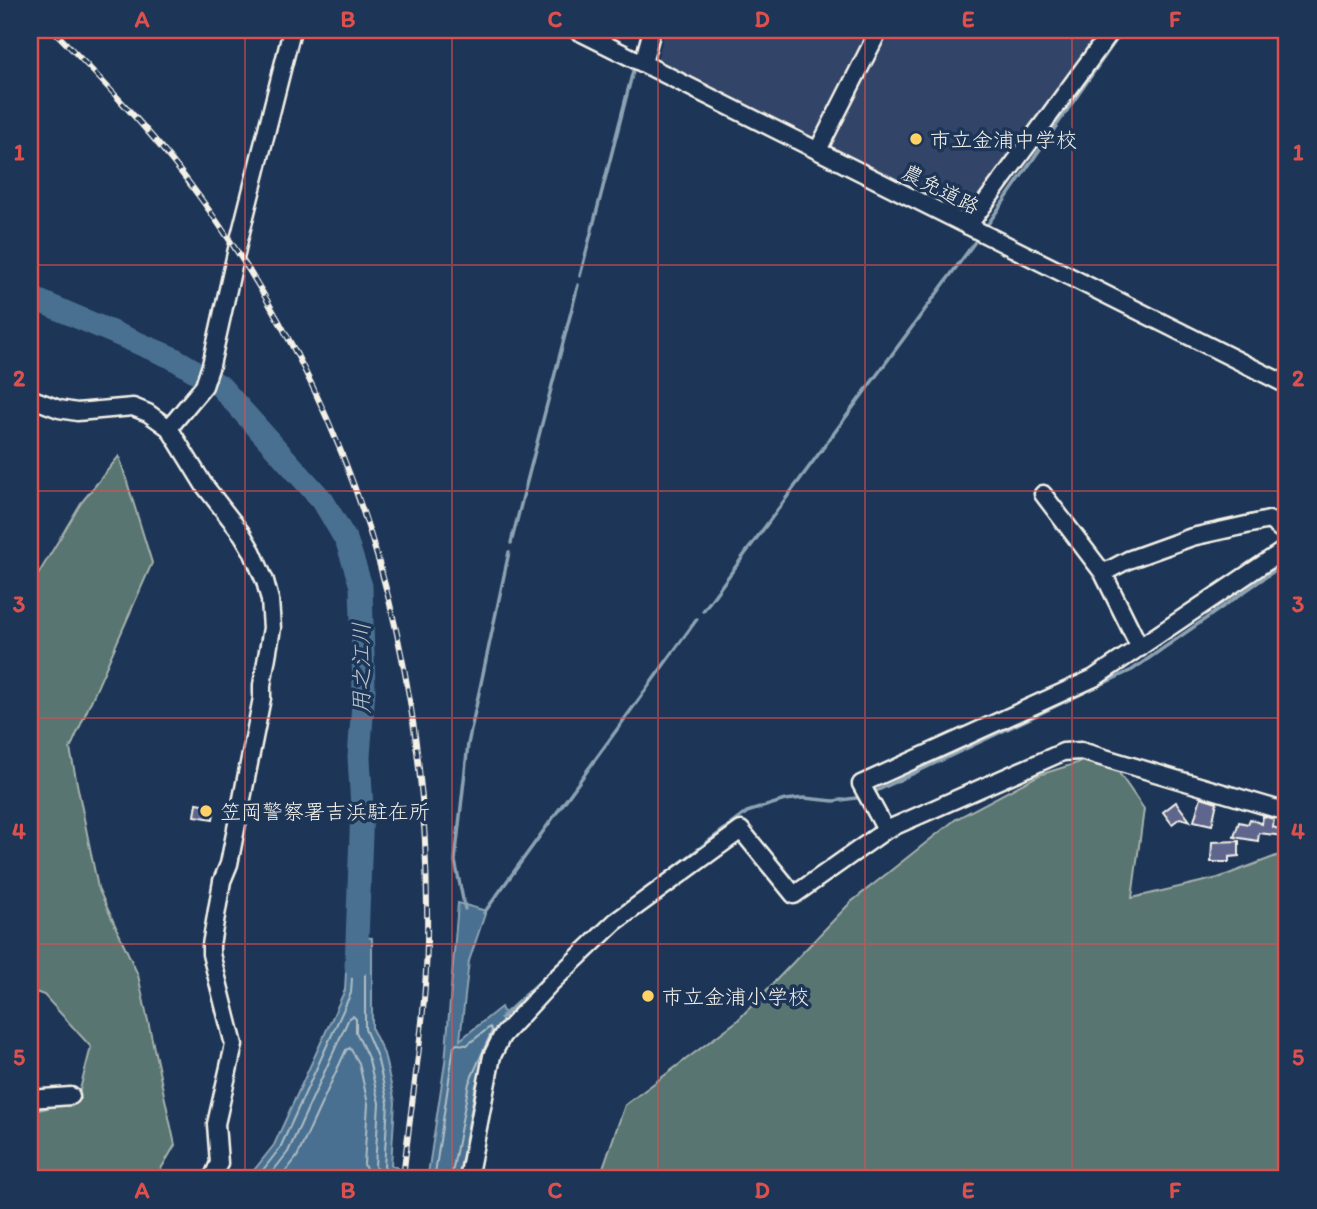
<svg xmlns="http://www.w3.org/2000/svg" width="1317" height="1209" font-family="Itim,'Klee One',sans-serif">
<rect width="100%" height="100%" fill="#1d3557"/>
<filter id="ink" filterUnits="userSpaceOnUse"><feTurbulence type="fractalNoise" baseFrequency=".0143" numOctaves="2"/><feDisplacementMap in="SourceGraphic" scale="14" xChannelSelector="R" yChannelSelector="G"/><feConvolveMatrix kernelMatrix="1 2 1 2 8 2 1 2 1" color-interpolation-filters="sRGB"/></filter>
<g filter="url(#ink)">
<path fill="#314467" d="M665,30H1101L965,217L657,62Z"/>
<path fill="#587471" stroke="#a6b2ac" stroke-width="2" d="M119,456L152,563L70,749L98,888L138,975L175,1145L155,1179H30V1112L77,1101L91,1047L44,995L30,990V588L81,503Z
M1106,754L1144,809L1132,898L1218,878L1287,852V1179H599L625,1105L737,1021L851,902L956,819L1039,775Z"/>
<path fill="#486f90" stroke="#8da3b3" stroke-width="2" d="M458,903L486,911L469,961L460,1040L501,1007L506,1019L476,1084L458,1179H247L274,1145L345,990L348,936L372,938V1029L384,1054L395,1102L391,1165L401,1170L428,1174L445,1063Z"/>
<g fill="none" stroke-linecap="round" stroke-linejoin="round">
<path stroke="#afbdc5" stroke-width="2" d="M256,1179L280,1148L351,993L354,947L358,944L365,948V1029L377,1057L388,1103L384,1167C390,1177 404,1177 415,1179
M267,1179L288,1152L349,1018L353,1016L356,1019V1032L369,1060L379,1103L375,1166L378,1174L383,1179
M280,1179L297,1157L346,1050L350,1048L359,1063L368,1104L364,1164L369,1179
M432,1179L435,1174L454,1046L457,1044L467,1045L490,1027L492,1031L469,1083L451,1179"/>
<path stroke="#8da3b3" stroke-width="3.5" d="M988,224L1123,30
M580,276L634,67
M511,543L578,285
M703,611L977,239
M872,793L1132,670L1287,562
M636,897L747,812L785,800L804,798L834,801L863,797
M465,909L455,861L468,744L509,552
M484,913L697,619
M501,1018L582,942"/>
<path stroke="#486f90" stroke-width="23" d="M30,297L173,358L220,386L323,501L347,542L361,586L364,690L359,757L362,808L356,967"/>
</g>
<path fill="#5f668d" stroke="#f4f1e8" stroke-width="2" d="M1201,797L1217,802L1212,825L1194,821Z
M1176,802L1190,821L1180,818L1172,824L1163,812Z
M197,803L215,806L213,819L195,816Z
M1263,816L1274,819L1273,827L1284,831L1283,836L1259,833L1258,841L1234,837L1239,822L1248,824L1250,819L1262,824Z
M1239,841V856L1229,857V862H1211L1212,842Z"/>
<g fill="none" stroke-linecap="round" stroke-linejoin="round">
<defs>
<path id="minor" d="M576,30L1287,385
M643,63L652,30
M818,150L879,30
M968,226L1112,30
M30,398L59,409L77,412L133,407L148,413L169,428L204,485L242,534L252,551L265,581L270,600L272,628L262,685V698L229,864L222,881L211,945V954L234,1045L216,1124L219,1163L212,1179
M169,428L204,386L211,365L239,240L292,30
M1043,494L1103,573L1140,648
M1103,573L1128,560L1192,537L1269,520L1287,534
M886,830L861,784L1094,678L1287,548
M30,1099L71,1096
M468,1179L492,1056L502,1036L550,984L615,922L741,830L794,895L886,830L1063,752L1081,751L1277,809L1287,808"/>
</defs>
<use href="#minor" stroke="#f4f1e8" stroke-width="21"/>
<use href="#minor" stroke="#1d3557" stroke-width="16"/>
<defs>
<path id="rail" d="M53,30C100,78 147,127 187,180C357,405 431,661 427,941C426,1020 411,1100 403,1179"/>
</defs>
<use href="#rail" stroke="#f4f1e8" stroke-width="6"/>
<use href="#rail" stroke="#1d3557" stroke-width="3.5" stroke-dasharray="10" stroke-linecap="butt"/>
</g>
</g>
<path fill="none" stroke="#dc504e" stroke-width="2" stroke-opacity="0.55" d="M245,30V1179M452,30V1179M658,30V1179M865,30V1179M1072,30V1179M30,265H1287M30,491H1287M30,718H1287M30,944H1287"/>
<g fill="#ffd166" stroke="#1d3557" stroke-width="2.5">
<circle cx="916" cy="139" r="7"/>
<circle cx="206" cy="811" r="7"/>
<circle cx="648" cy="996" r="7"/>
</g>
<g text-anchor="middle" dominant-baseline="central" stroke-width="7" stroke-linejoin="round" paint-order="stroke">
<g font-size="21" fill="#f4f1e8" stroke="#1d3557" text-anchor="start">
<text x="930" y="139">市立金浦中学校</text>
<text x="220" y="811">笠岡警察署吉浜駐在所</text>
<text x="662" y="996">市立金浦小学校</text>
</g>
<g font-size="21" fill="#f4f1e8" stroke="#1d3557">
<text transform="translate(941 189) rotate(27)">農免道路</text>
</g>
<g font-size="23" font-style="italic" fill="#b8c4c9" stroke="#1d3557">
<text transform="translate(361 668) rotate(-90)">用之江川</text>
</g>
</g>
<rect width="1317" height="1209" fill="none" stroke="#1d3557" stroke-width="77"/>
<rect x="38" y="38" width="1240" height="1132" fill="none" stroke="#dc504e" stroke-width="2.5"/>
<g font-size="23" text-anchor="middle" font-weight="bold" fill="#dc504e">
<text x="142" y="27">A</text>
<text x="348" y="27">B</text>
<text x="555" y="27">C</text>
<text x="762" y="27">D</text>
<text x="968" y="27">E</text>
<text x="1175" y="27">F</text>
<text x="19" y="160">1</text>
<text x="1298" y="160">1</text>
<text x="19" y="386">2</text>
<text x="1298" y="386">2</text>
<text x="19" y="612">3</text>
<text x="1298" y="612">3</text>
<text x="19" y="839">4</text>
<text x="1298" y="839">4</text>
<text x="19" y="1065">5</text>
<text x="1298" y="1065">5</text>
<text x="142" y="1198">A</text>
<text x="348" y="1198">B</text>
<text x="555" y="1198">C</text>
<text x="762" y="1198">D</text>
<text x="968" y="1198">E</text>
<text x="1175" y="1198">F</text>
</g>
</svg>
